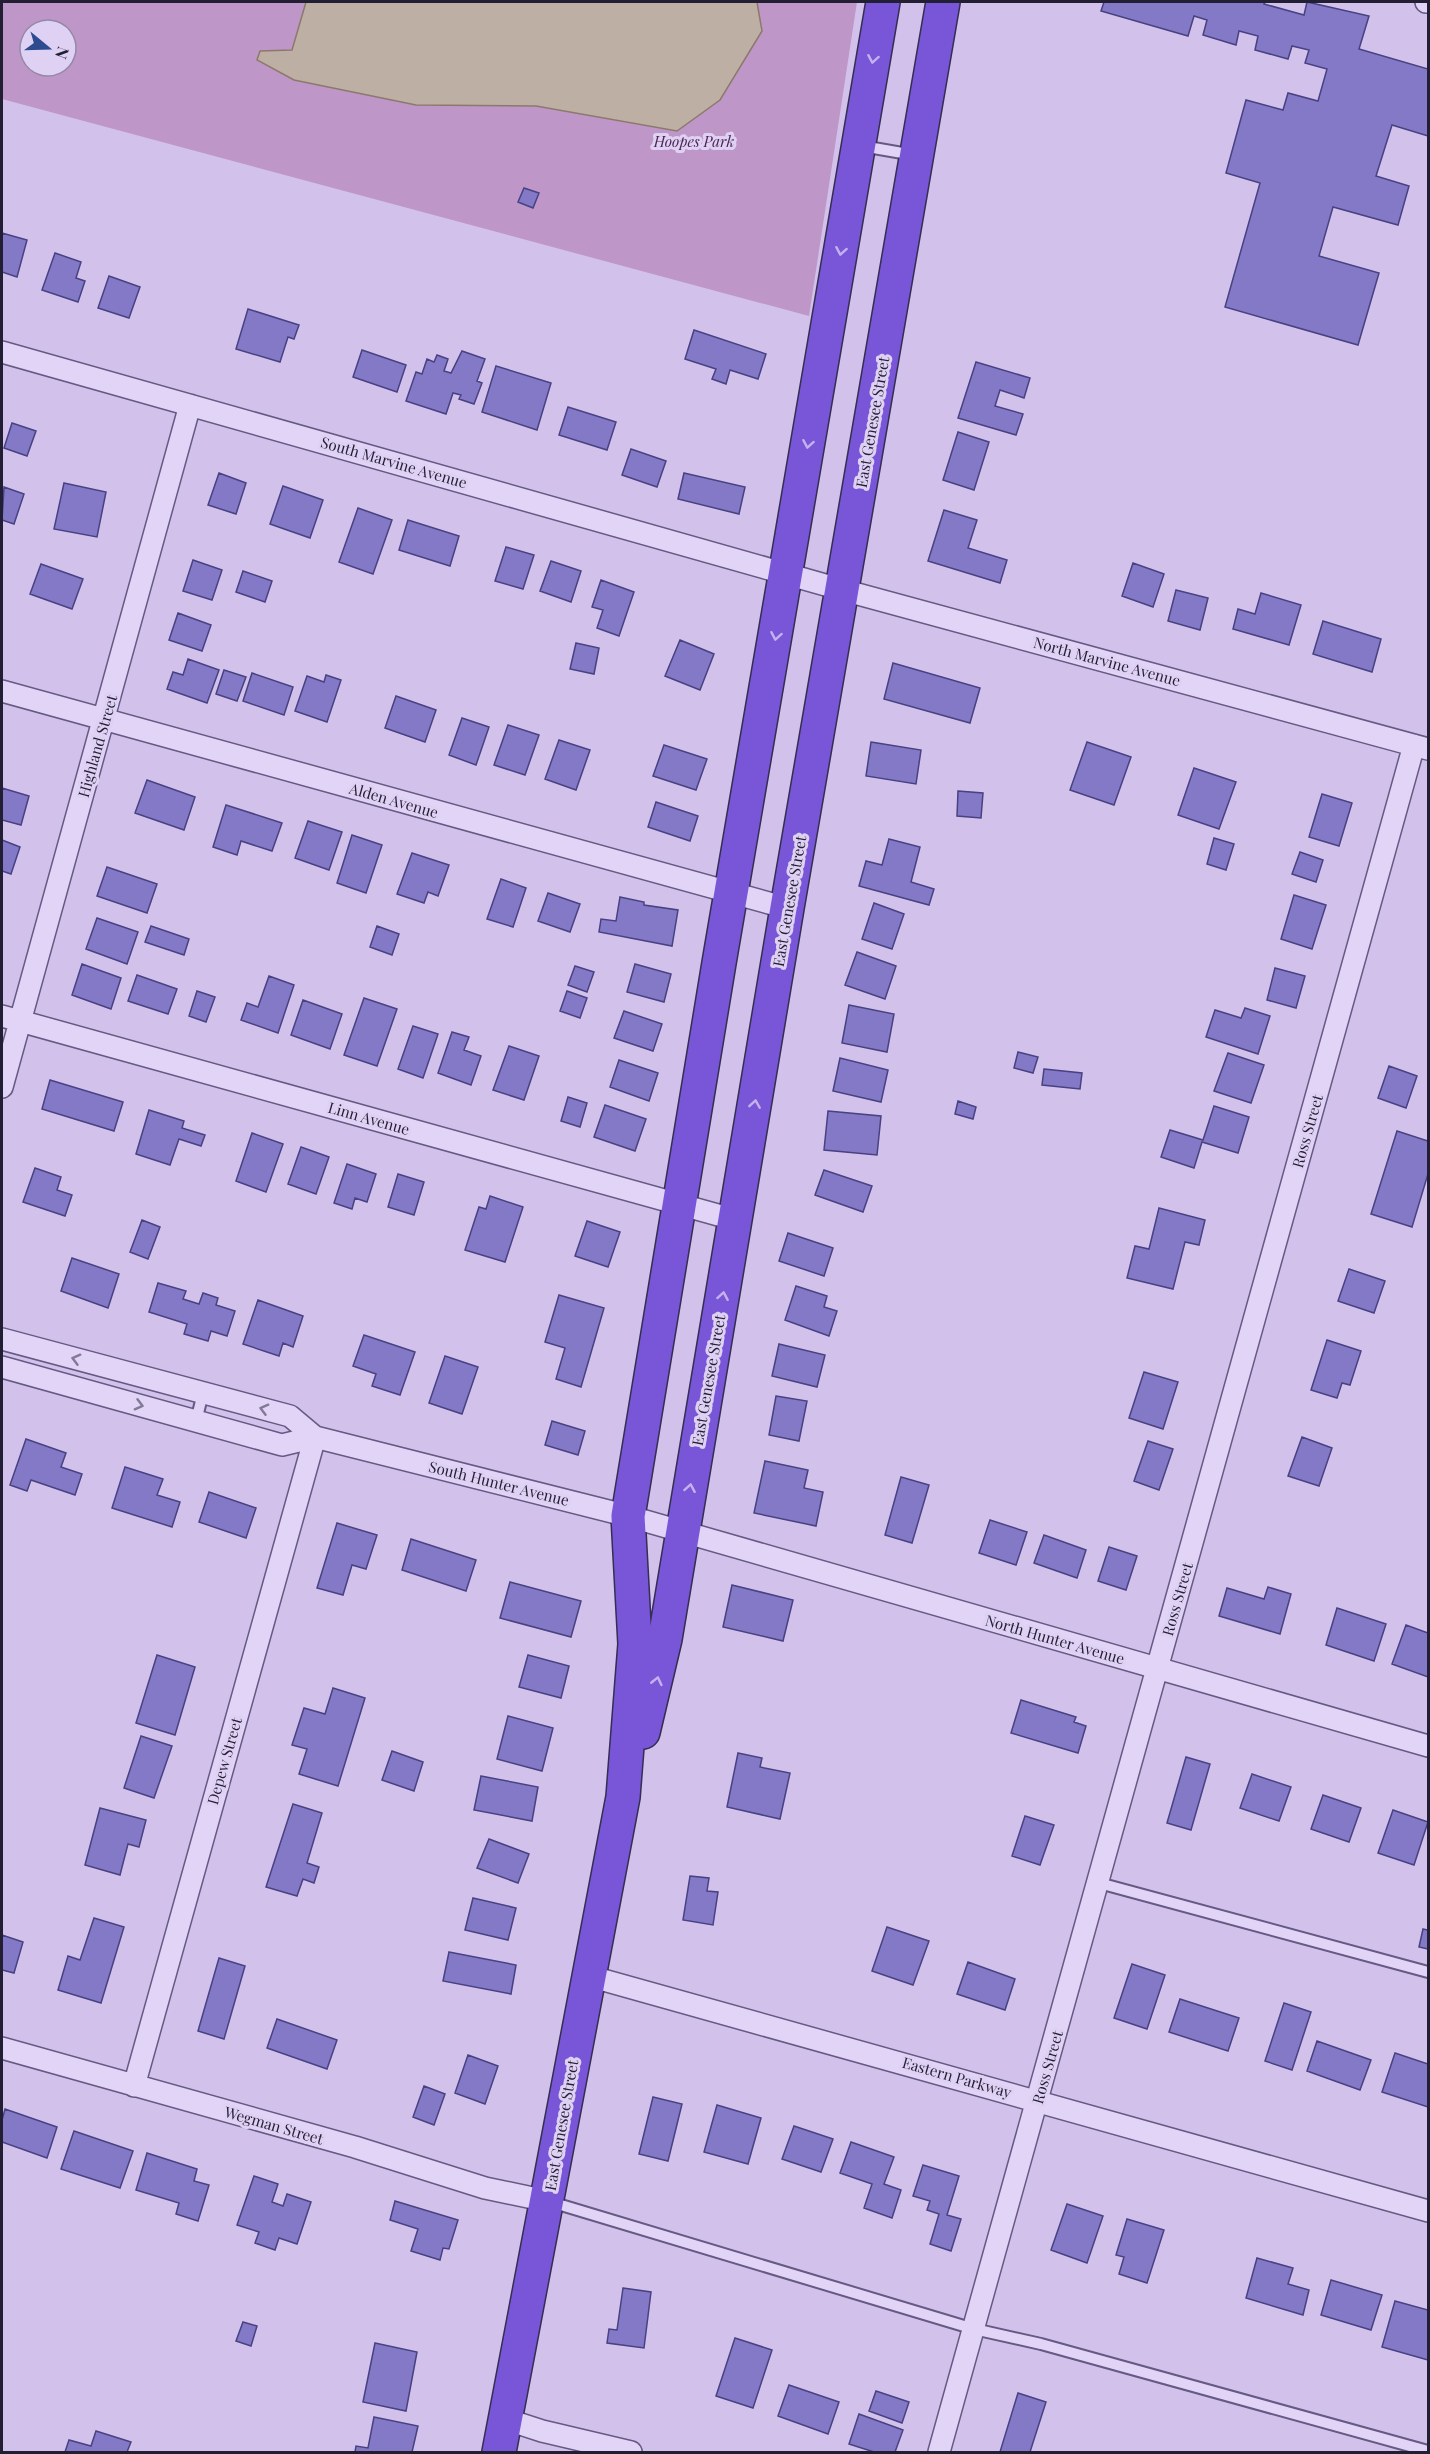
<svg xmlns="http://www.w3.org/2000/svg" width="1430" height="2454" font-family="'Playfair Display',serif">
<rect width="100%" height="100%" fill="#d2c2eb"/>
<path fill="#bf96c8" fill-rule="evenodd" d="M2,2H857L809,316L2,99ZM30,30H66V66H30Z"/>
<path fill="#beafa4" stroke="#8b7a6c" stroke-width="1.5" d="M306,2H757L762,31L720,100L677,131L536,106L416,105L294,80L257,60L260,51L292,50Z"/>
<path fill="#8379c7" stroke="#484182" stroke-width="1.5" d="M1104,2H1265L1264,4L1304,15L1307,2L1369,16L1359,49L1428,69V136L1392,125L1376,176L1409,186L1398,225L1333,207L1319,256L1379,273L1358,345L1225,307L1260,183L1226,173L1246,100L1283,110L1288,93L1318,101L1327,69L1305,63L1309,50L1292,46L1288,59L1255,50L1258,36L1239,31L1236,45L1203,35L1207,20L1194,16L1188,36L1101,11Z
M524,188L539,193L533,208L518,202Z
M2,233L27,240L17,277L2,272Z
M55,253L81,262L76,278L85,281L78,302L42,290Z
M109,276L140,287L129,318L98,308Z
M248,309L299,325L294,339L288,337L280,362L236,349Z
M694,330L766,354L758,379L730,370L726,384L712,379L716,369L685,359Z
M362,350L406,365L397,392L353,377Z
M462,351L485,359L477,381L482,383L474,404L459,399L461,395L453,393L446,414L406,401L416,372L422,374L427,359L434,362L437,355L448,359L444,371L451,373Z
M976,362L1030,378L1024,398L1000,390L995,406L1023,414L1016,435L958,418Z
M496,366L551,383L537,430L482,412Z
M568,407L616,422L607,450L559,435Z
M12,423L36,431L27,456L4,448Z
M958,432L989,442L974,490L943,480Z
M631,449L666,461L657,487L622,475Z
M219,473L246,483L236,514L208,505Z
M684,473L745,487L739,514L678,499Z
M64,483L106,492L97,537L54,529Z
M283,486L323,500L310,538L270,524Z
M4,487L24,494L14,524L2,520Z
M358,508L392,520L373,574L339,562Z
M944,510L977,520L968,548L1007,560L1000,583L928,561Z
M408,520L459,536L450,566L399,550Z
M506,547L534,555L523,589L495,581Z
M193,560L222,570L212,600L183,591Z
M551,561L581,571L571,602L540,591Z
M1133,563L1164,574L1153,607L1122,596Z
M41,564L83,579L72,609L30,594Z
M243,571L272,581L265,602L236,592Z
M601,580L634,592L619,636L597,628L603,610L592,607Z
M1176,590L1208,598L1200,630L1168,621Z
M1261,593L1301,605L1289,645L1233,629L1238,609L1255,614Z
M178,613L211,625L202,651L169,640Z
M1323,621L1381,639L1372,672L1313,654Z
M680,640L714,654L700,690L665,676Z
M576,643L599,648L594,674L570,669Z
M188,659L219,670L207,703L167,689L173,672L183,675Z
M893,663L980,688L970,723L884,699Z
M224,670L246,677L237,701L216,694Z
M252,673L293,687L284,715L243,701Z
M326,675L341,680L327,722L295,711L307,676L324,682Z
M396,696L436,710L425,742L385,728Z
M462,718L489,727L476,765L449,755Z
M508,725L539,735L525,775L494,765Z
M559,740L590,750L576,790L545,779Z
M871,742L921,750L916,784L866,776Z
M1087,742L1131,757L1114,805L1070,790Z
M664,745L707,759L696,790L653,776Z
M1194,768L1236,782L1219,829L1178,815Z
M147,780L195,797L184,830L135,813Z
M2,788L29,796L21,825L2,820Z
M958,791L983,793L981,818L957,816Z
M1322,794L1352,803L1339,846L1309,837Z
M656,802L698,816L690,841L648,827Z
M226,805L282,823L272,851L241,841L237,855L213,847Z
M308,821L342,832L329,870L295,858Z
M352,835L382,845L366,893L337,883Z
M1214,838L1234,844L1226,870L1207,864Z
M889,839L920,847L911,882L934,889L929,905L859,886L866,861L882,865Z
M2,840L20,847L11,874L2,871Z
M1300,852L1323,860L1316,882L1292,874Z
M412,853L449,865L438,896L428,892L424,903L397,894Z
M107,867L157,884L147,913L97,896Z
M501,879L526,888L513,927L487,919Z
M548,893L580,904L570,932L538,921Z
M1294,895L1326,905L1312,949L1281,939Z
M620,897L644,902V905L678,910L672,946L599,932L601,919L616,921Z
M874,903L904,914L892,949L862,939Z
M97,918L138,932L127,964L86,949Z
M151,926L189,939L184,955L145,942Z
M377,926L399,934L392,955L370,947Z
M857,952L896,966L885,999L845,985Z
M82,964L121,978L111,1009L72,995Z
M635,964L671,974L664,1002L627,992Z
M575,966L594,972L587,992L568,985Z
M1275,968L1305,976L1296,1008L1267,1000Z
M137,975L177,989L168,1014L128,1001Z
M269,976L294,985L278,1033L241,1020L247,1003L258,1007Z
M197,991L215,997L206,1022L189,1016Z
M567,991L587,998L580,1018L560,1011Z
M364,998L397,1009L377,1066L344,1055Z
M303,1000L342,1014L330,1049L291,1035Z
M849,1005L894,1014L887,1052L842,1043Z
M1245,1008L1270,1016L1258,1054L1206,1037L1215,1010L1241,1018Z
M624,1011L662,1024L653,1051L614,1038Z
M413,1026L438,1034L423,1078L398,1069Z
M452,1032L469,1037L464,1050L481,1056L471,1085L438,1073Z
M509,1046L539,1056L524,1100L493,1090Z
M1018,1052L1038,1057L1033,1073L1014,1068Z
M1228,1053L1264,1065L1251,1103L1214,1091Z
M840,1058L888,1070L881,1102L833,1091Z
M619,1060L658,1073L649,1101L610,1087Z
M1389,1066L1417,1076L1406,1108L1378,1098Z
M1044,1069L1082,1073L1080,1089L1042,1085Z
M50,1080L123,1102L114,1131L42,1109Z
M568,1097L587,1103L580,1127L561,1121Z
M958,1101L976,1107L973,1119L955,1114Z
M605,1105L646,1119L635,1151L594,1137Z
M1214,1106L1249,1117L1238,1153L1202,1142L1194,1168L1161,1157L1170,1130L1203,1140Z
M149,1110L184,1121L182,1128L205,1135L201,1146L179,1139L170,1165L136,1154Z
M828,1111L881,1116L877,1155L824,1150Z
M1397,1131L1428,1141V1174L1412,1227L1371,1214Z
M252,1133L283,1144L266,1192L236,1181Z
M301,1147L329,1157L316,1194L288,1184Z
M347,1164L376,1174L367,1202L355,1198L352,1209L334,1203Z
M35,1168L61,1177L57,1190L72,1195L65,1216L23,1202Z
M824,1170L872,1186L863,1212L815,1195Z
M398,1174L424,1182L414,1215L388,1207Z
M490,1196L523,1207L505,1262L465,1250L479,1207L486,1209Z
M1159,1208L1205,1220L1199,1245L1185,1242L1173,1289L1127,1278L1135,1246L1149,1249Z
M142,1220L160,1227L148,1259L130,1252Z
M587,1221L620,1232L608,1267L575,1256Z
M788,1233L833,1248L824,1276L779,1261Z
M72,1258L119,1274L108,1308L61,1291Z
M1349,1269L1385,1281L1374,1313L1338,1301Z
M158,1283L186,1291L183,1299L199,1304L203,1293L218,1298L216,1305L235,1311L227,1336L211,1331L208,1341L184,1334L187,1324L149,1312Z
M796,1286L827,1296L824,1307L837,1311L829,1336L785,1320Z
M559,1295L604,1308L581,1387L556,1379L565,1348L545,1342Z
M258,1300L303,1316L293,1347L283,1343L279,1356L243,1344Z
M364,1335L415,1352L400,1395L372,1386L376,1374L353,1366Z
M1327,1340L1361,1351L1350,1385L1342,1383L1337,1398L1311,1390Z
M779,1344L825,1355L817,1387L772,1376Z
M445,1356L478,1367L462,1414L429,1403Z
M1144,1372L1178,1382L1163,1429L1129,1418Z
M776,1396L807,1401L799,1441L769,1435Z
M552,1421L585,1431L578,1455L545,1445Z
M1302,1437L1332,1448L1319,1486L1288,1476Z
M26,1439L66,1453L61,1467L82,1474L75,1495L31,1480L27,1491L10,1485Z
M1148,1441L1173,1449L1159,1490L1134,1481Z
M765,1461L808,1470L804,1488L823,1492L816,1526L754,1513Z
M125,1467L163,1479L157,1495L180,1502L172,1527L112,1508Z
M901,1477L929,1485L912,1543L885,1535Z
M209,1492L256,1508L246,1538L199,1522Z
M990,1520L1027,1532L1016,1565L979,1553Z
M337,1523L377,1535L366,1569L352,1565L343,1595L317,1588Z
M1044,1535L1086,1550L1077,1578L1034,1563Z
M411,1539L476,1560L466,1591L402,1570Z
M1109,1547L1137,1556L1126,1590L1098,1581Z
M510,1582L581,1601L571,1637L500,1618Z
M732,1585L793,1600L783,1641L723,1627Z
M1268,1587L1291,1594L1280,1634L1219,1616L1227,1588L1264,1599Z
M1337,1608L1386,1624L1374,1661L1326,1645Z
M1406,1625L1428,1633V1677L1392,1664Z
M157,1655L195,1667L175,1735L136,1723Z
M528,1655L569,1666L561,1698L519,1687Z
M333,1688L365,1698L338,1786L299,1774L307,1749L292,1745L304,1708L325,1714Z
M1021,1700L1076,1717L1074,1722L1086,1726L1078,1753L1011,1733Z
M508,1716L553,1728L542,1771L497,1759Z
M141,1736L172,1746L154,1798L124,1788Z
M392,1751L423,1762L414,1791L382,1780Z
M738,1753L762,1758L760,1767L790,1773L780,1819L727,1807Z
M1186,1757L1210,1764L1191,1830L1167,1823Z
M1252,1774L1291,1787L1279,1821L1240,1808Z
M481,1776L538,1787L532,1821L474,1810Z
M1323,1795L1361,1808L1349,1842L1311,1829Z
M293,1804L322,1813L307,1863L319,1867L314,1883L303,1879L297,1896L266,1887Z
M100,1808L146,1820L139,1847L128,1844L120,1875L85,1865Z
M1393,1810L1428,1822L1414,1865L1378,1853Z
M1025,1816L1054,1825L1040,1865L1012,1856Z
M489,1839L529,1854L518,1883L477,1868Z
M690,1876L709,1878L707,1891L718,1892L713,1925L683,1920Z
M473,1898L516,1908L508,1940L465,1930Z
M94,1918L124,1927L101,2003L58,1990L68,1956L80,1960Z
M887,1927L929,1941L913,1985L872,1971Z
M1423,1929L1428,1930V1949L1419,1947Z
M2,1935L23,1942L14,1973L2,1970Z
M449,1952L516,1965L511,1994L443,1981Z
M219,1958L245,1966L224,2039L198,2031Z
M968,1962L1015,1979L1005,2010L957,1994Z
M1132,1964L1165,1975L1147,2029L1114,2018Z
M1180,1999L1239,2018L1228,2051L1169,2032Z
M1284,2003L1311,2012L1292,2070L1265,2061Z
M277,2019L337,2040L327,2069L267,2048Z
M1317,2041L1371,2060L1360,2090L1307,2071Z
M1395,2053L1428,2064V2107L1382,2092Z
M468,2055L498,2066L485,2104L455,2093Z
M424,2086L445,2094L434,2125L413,2117Z
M653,2097L682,2104L668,2161L639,2154Z
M717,2105L761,2118L748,2164L704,2152Z
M5,2109L57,2127L47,2158L2,2142V2120Z
M794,2126L833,2139L821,2172L782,2159Z
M74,2131L133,2151L120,2188L61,2169Z
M851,2142L894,2157L884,2184L901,2190L892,2218L864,2208L872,2184L840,2173Z
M147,2153L197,2169L194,2181L209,2185L198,2221L176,2214L179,2203L136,2190Z
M923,2165L959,2176L947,2215L961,2219L951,2251L930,2244L939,2214L927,2210L930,2201L913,2196Z
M254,2176L278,2184L272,2202L283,2206L287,2194L311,2202L297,2244L279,2238L275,2250L255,2243L259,2232L237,2225Z
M395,2201L458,2220L449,2249L443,2248L440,2260L411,2251L418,2229L390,2220Z
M1067,2204L1103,2216L1087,2263L1051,2250Z
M1127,2219L1164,2230L1147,2283L1119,2274L1124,2257L1116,2255Z
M1257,2258L1293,2268L1288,2284L1309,2290L1303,2315L1246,2298Z
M1331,2280L1382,2295L1371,2330L1321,2315Z
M623,2288L651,2292L644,2348L607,2343L609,2329L617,2330Z
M1395,2301L1428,2310V2360L1382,2347Z
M243,2322L257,2326L251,2346L236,2341Z
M735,2338L772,2350L753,2408L716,2396Z
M375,2343L417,2352L406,2411L363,2402Z
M789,2385L839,2402L828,2434L778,2416Z
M876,2391L909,2402L902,2423L869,2411Z
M1018,2393L1046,2402L1030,2452H1000Z
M859,2414L903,2430L895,2452H874L849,2444Z
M374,2417L418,2426L412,2452H355L356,2446L368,2448Z
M96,2431L131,2442L127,2452H65L69,2440L91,2446Z"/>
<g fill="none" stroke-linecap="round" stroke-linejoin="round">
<defs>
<path id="lane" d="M862,146L914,155
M196,1421L203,1393
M1099,1883L1428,1972
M551,2202L974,2329L1041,2344L1428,2451"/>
<path id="street" d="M1426,2H1428
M2,352L843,590L1428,749
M2,691L787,908
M2,1016L736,1220
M2,1087L190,405
M2,1339L290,1416L315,1437L628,1516L1428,1746
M2,1367L282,1445L315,1437
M589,1976L1428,2211
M2,2048L355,2147L485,2188L547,2201
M134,2086L315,1437
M505,2419L542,2431L631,2452
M939,2452L1414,745"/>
<path id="highway" d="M643,1732L665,1639L787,908L943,2
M499,2452L623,1797L635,1644L628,1516L719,963L883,2"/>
</defs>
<use href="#lane" stroke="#645a84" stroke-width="14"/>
<use href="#street" stroke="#645a84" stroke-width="24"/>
<use href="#highway" stroke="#342e52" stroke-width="36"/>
<use href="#lane" stroke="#e2d4f7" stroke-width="10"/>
<use href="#street" stroke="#e2d4f7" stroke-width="21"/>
<use href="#highway" stroke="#7856d7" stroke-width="33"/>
</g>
<defs><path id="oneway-chevron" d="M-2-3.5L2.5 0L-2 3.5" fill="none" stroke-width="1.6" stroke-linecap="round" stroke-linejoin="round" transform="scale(1.5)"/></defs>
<g stroke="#c5b2ec">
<use href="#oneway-chevron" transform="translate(873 59) rotate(100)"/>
<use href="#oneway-chevron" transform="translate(841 251) rotate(100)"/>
<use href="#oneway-chevron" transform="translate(808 444) rotate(100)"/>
<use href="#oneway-chevron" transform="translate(776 636) rotate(100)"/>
<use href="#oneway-chevron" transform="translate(755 1104) rotate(-81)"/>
<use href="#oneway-chevron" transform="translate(723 1296) rotate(-80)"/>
<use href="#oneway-chevron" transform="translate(690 1488) rotate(-80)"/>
<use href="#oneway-chevron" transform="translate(657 1681) rotate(-77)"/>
</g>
<g stroke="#827996">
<use href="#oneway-chevron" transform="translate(76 1359) rotate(-165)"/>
<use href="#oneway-chevron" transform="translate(139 1405) rotate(15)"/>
<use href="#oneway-chevron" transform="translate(264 1409) rotate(-165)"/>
</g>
<g text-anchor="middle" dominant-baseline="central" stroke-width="6" stroke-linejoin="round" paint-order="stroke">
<g font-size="15" font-style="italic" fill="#4e2550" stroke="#dfd1f3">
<text x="694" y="141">Hoopes Park</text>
</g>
<g font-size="15" fill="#221e34" stroke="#dfd1f3">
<text transform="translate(872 422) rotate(-80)">East Genesee Street</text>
<text transform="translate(394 462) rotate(16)">South Marvine Avenue</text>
<text transform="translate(1107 661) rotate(15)">North Marvine Avenue</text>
<text transform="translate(97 746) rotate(-74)">Highland Street</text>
<text transform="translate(394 800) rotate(16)">Alden Avenue</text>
<text transform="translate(789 901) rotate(-80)">East Genesee Street</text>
<text transform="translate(369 1118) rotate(16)">Linn Avenue</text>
<text transform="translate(1307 1131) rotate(-74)">Ross Street</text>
<text transform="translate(708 1380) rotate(-80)">East Genesee Street</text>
<text transform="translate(499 1483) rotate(14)">South Hunter Avenue</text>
<text transform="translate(1177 1599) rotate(-74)">Ross Street</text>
<text transform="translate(1055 1639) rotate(16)">North Hunter Avenue</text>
<text transform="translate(224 1761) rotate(-74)">Depew Street</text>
<text transform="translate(1047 2067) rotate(-74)">Ross Street</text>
<text transform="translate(957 2077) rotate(16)">Eastern Parkway</text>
<text transform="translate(274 2125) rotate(16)">Wegman Street</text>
<text transform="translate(561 2125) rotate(-80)">East Genesee Street</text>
</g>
</g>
<rect width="1430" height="2454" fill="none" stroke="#221e34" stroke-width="6"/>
<g transform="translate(48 48) rotate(109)"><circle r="28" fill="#dfd1f3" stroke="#9389a7" stroke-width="1.5"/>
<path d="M0-4.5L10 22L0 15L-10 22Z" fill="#2e4b8f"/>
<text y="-9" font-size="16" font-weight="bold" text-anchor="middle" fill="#221e34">N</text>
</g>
</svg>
